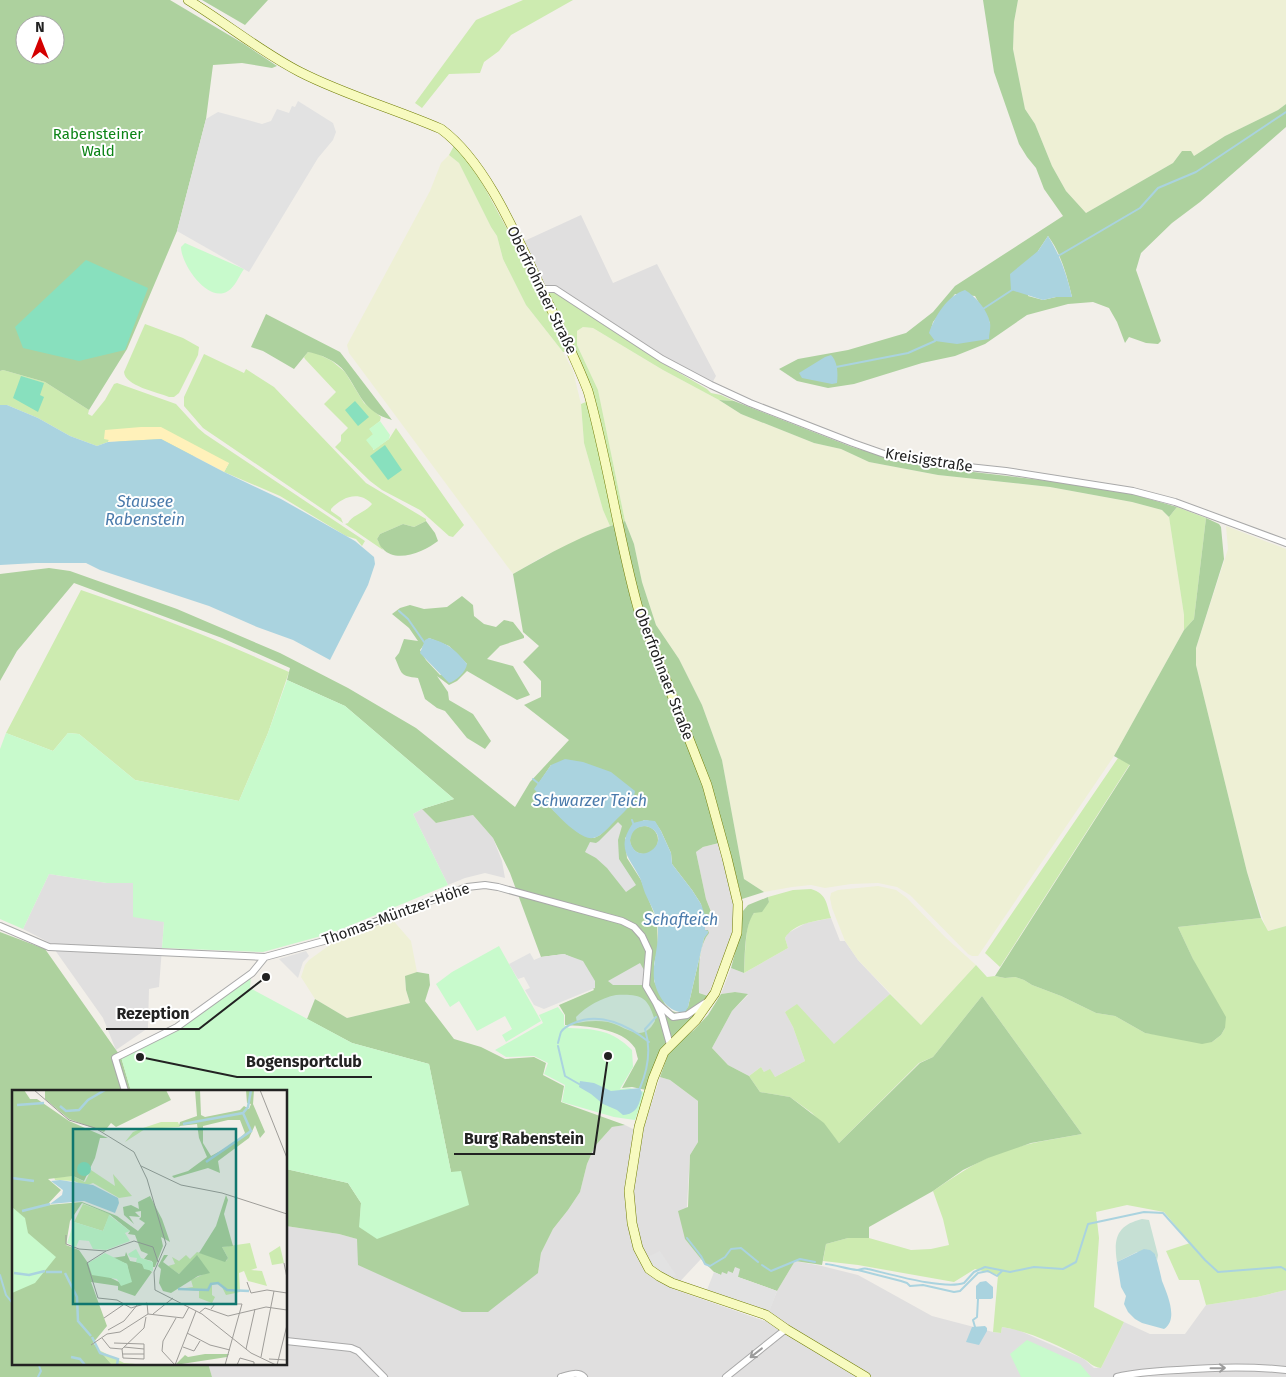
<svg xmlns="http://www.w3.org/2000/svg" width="1286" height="1377" font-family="'Fira Sans',sans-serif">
<rect width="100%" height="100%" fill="#f2efe9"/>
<path fill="#e0dfdf" d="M581,215L613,283L657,264L716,376L711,385L662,359L556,289H543L520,243Z
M422,809L436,823L473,815L493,838L502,861L505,878L485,873L465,878L448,885L413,814Z
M720,843L734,906L732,933L708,996L699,993V966L705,926L714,918L706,899L696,852L703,847Z
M49,874L107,883H134L164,922L159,987L149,989L148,1028L116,1050L103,1018L50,943L23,929Z
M831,918L840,941H845L858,960L890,994L834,1045L785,1011L793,1027L805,1061L775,1077L764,1072L761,1067L749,1076L728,1065L712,1048L732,1011L748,995L735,992L721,994L731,968L744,973L788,948L785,938L788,933L806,923Z
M660,1077L670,1080L698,1101V1142L690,1155L685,1239L701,1259L673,1289L765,1321L777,1291L795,1261L822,1266L858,1275L932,1316L993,1332L1001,1333L1002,1327L1018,1330L1084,1359L1094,1368H1101L1124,1322L1150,1334H1185L1206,1305L1257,1297L1286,1290V1377H212L208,1363H286V1226L339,1234L357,1239L538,1273L541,1253L553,1229L568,1210L580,1192L587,1164L595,1146L612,1127L625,1125L633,1129L643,1130Z"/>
<path fill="#eef0d5" d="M1018,0H1286V104L1278,110L1225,136L1194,156L1182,151L1173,163L1086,213L1066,191L1052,166L1035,124L1025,109L1013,49L1014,22Z
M449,155L459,163L491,227L497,236L503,259L526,305L563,352L573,371L581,404L584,443L603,510L610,526L542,557L513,574L349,353L347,345L430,191L441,163Z
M583,327L593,328L663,370L719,400L741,414L814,443L841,449L869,462L938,475L1050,487L1132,502L1162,510L1169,517L1184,615V630L1114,756L978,956H972L968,954L910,895L897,887L878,883L851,884L825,888L811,885L792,887L764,892L744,879L722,760L702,705L679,659L656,625L642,582L634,544L625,521L598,390L577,345V331Z
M1226,526L1286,549V926L1267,931L1247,872L1196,665V648L1228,549Z
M878,886L896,890L907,898L945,937L976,965L921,1025L858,960L845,941L832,908L830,898L831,893L838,890Z
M391,918L411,941L417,972L405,977L406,990L410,1003L347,1018L315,999L301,977L305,965L309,960L338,939Z"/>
<path fill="#cdebb0" d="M523,0H573L511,35L499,51L484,62L480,73L449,74L422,108L415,103L476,20Z
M455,144L481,181L514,242L536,290L553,292L559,295L664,364L707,389L711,393L721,395L734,401L719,400L663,370L593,328L583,327L577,331V345L598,390L625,521L610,526L603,510L584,443L581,404L593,399L574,352H563L526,305L503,259L497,236L491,227L459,163L449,155Z
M145,324L183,338L199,347L198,355L179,393L174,397H169C157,392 125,386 124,372Z
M308,352L316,353L332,361L345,372L364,403L381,417L380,421L370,429L373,434V450L389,439L396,428L464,525L453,537L449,536L420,510L382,490L370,481L335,447L341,441V435L348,428L324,404L336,392L305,359L304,357Z
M204,354L244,373L246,369L274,387L366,483L426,519V521L414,527L403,524L380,534L377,539L383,550L345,524L348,523C352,515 365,513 372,504C359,490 342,497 331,509V511L341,518L343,523L203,428L184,406V397Z
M3,370L45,382L89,410L88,414L92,416L105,400L114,384L117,383L176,404L198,428L205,434L365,541L362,546L356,539L346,536L280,496L224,472L229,463L109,440L108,442L97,446L70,436L38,418L7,405H0V371Z
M1177,507L1206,518L1194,619L1184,630V615L1169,517Z
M81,590C152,614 221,641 289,672L268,733L239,801L135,780L79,734L68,733L53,751L6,733Z
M1118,758L1130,764L1000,967L985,953Z
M811,889C827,894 826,903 831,918C816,921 794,923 785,938L788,948L744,973C745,960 745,928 751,917C755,911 763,906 769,902L768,897L793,890Z
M1261,918L1268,931L1286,926V1290L1257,1297L1206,1305L1199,1280H1179L1166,1251L1190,1243L1164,1212L1127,1205L1096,1212L1099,1238L1094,1307L1124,1322L1101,1368C1092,1367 1090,1362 1082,1358C1058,1345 1029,1331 1002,1327L1001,1333L993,1332L998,1275L975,1269L954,1282L858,1265L823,1261L826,1244L848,1238H869L911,1250L931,1249L949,1245L943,1219L933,1191C951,1179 968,1167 987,1158C1017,1144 1050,1140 1082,1134L982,996L933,1057L919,1063L839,1143L812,1113L790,1097L760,1092L749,1076L761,1067L764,1072L770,1069L775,1077L805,1061L793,1027L785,1012L797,1004L834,1044L890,994L921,1025L976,965L987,977L995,976L1005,978L1015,977L1024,980L1032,985L1061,996L1096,1013L1115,1016L1145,1033L1212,1042L1221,1035L1225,1028L1178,927Z"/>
<path fill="#add19e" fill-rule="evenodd" d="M0,0H170L244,44L277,66L272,68L242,63L213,65L206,119L177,231L127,349L89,410L45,382L3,370L0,371ZM25,25H55V55H25Z
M202,0H268L245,25Z
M983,0H1018L1014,22L1013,49L1025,109L1035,124L1052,166L1066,191L1086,213L1173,163L1182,151H1191L1194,156L1225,136L1278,110L1286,104V127L1200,202L1172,223L1141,253L1136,270L1161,341L1158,344L1146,343L1129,337L1125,343L1117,322L1109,308L1093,302L1068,304L1027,315L985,344L955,356L922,363L854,384L828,388L797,381L779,369L798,359L848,350L906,333L933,312L955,286L1063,216L1044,189L1036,168L1027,157L1019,144L994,72ZM1048,236C1061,253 1067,276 1072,297H1056L1043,300L1028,296L1038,251ZM955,294L975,296L990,323L930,333L933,322Z
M266,314L340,352L392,420C363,412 360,393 345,372C337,361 320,354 308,352L294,369L263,351L251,347Z
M719,400L734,401L852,447L889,458L931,467L1049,481L1132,494L1177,507L1169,517L1162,510L1132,502L1050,487L938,475L869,462L841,449L814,443L741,414Z
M1206,518L1219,524L1221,527L1224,559L1196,648V665L1247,872L1261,918L1178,927L1193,959L1226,1017L1225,1028L1221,1035L1212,1042L1202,1044L1145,1033L1115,1016L1096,1013L1061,996L1032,985L1024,980L1015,977L1005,978L995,976L1130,765L1114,756L1184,630L1194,619Z
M426,521L435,533L438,541C425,551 397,564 383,549C380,547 379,542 377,539L380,534L403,524L414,527Z
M625,521L634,544L642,582L656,625L679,659L702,705L722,760L744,879L764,892L742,899L727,841L703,847L696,852L706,899L714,919L705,926V930H708L709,933C697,947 699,976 699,993L708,996L694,1016L664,1046L646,1090L632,1087L622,1088L638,1059C637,1056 636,1051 635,1048C622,1028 586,1026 565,1025V1015L559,1005L594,990L573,958L564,954L541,957L510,873L493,838L473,815L436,823L422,809L454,799L345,706L287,680L290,668L222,638L74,583L17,651L0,681V574L49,568L70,571L177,609L280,653L348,688L416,728L515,807L530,782L569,740L524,705L541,697V681L523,662L539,646L523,632L513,574C548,554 586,533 625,521ZM551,765L634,800L600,835L594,838L579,833L553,810L535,789ZM644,820L655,822L661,831L671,853L672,864L692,890L701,904L705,931H708L704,938L688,1007L678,1013L672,1011L665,1004L654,981V964L658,948L657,921L641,880L627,858L625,838Z
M462,596L473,605L474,616L484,624L496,627L504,620L513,622L524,636V638L500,646L487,659L513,666L530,695L517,700L467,671L457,681L449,685L437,676L448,692L449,700L473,714L491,741L485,749L467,738L445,711L437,708L425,699L418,678C400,676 402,674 395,658L399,653L404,639L418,641L409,628L392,614L400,608L410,605L424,609L447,607ZM429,638L449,646L467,664L440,675L426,660L420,650Z
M630 840a14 14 0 1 1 28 0a14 14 0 1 1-28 0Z
M768,897L769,902L762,912L754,913C744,926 745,957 744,973L731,968L740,934L743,911L748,905Z
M0,932L45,949L121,1057L131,1091H14V1363H208L212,1377H0Z
M417,972L429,974L430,985L425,1001L454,1039L481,1047L505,1059L534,1057L546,1063L543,1075L564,1086L561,1102L625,1125L612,1127L595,1146L587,1164L580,1192L568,1210L553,1229L541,1253L538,1273L488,1312H462L358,1265L357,1239L339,1234L286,1226V1169L348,1183L361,1203L360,1227L451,1172L429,1064L352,1043L307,1019L315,999L347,1018L410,1003L406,990L405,976Z
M735,992L748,994L732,1011L712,1048L728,1065L749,1076L760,1092L790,1097L824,1123L839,1143L920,1063L933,1057L982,996L1082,1134L1031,1143L988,1158L963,1170L933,1191L869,1227V1238H848L826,1244L822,1265L795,1261L777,1291L738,1277L735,1268L733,1273L721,1275L714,1272L701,1259L685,1239L678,1211L688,1207L690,1155L698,1142V1101L670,1080L660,1077L669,1052L678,1042L694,1030L708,1015L721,994Z"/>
<path fill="#c6e0d4" d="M616,995C642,994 648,997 655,1021C642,1045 626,1026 608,1022C597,1020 587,1021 577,1023L576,1017C587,1006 601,998 616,995Z
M1142,1219L1149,1220L1158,1255L1157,1261L1155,1254L1137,1252L1117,1262C1113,1237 1118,1225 1142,1219Z"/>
<path fill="#fff1ba" d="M141,427H161L229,463L224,472L161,439L108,442L109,440L104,439L105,430Z"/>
<path fill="#c8facc" d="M185,243L244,269C239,276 235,287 228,291C208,304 181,264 181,247Z
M380,421L390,435L389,439L374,450L366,440L373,434L369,429Z
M287,680L345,706L454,799L422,809L413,814L448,885L332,933L263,952L162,948L164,922L133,917V883H107L49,874L23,929L0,919V749L6,733L53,751L68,733L79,734L135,780L239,801L268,733Z
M499,946L541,1021L506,1042L502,1035L512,1029L505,1016L477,1031L459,1001L450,1007L436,984L452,972Z
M251,975L250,988L352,1043L429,1064L451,1172L461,1171L469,1205L377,1239L359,1227L361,1203L348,1183L286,1169V1091H131L121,1057L166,1036L201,1014L230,989Z
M558,1007L564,1015V1025L569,1028C596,1029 612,1030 632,1050L633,1067L620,1089L630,1088L645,1092L635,1120L614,1117L562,1102L565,1085L544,1074L548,1063L534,1056L506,1057L495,1050L543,1023L539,1015Z
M1027,1340L1080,1364L1091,1377H1021L1010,1354Z"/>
<path fill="#88e0be" d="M86,260L148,288L125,350L79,361L23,348L15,327Z
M21,376L44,383L40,395L44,397L38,412L13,398Z
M355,401L369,417L358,426L345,410Z
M385,445L402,470L388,480L370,456Z"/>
<path fill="#e2e2e2" d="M298,101L333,123L336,132L333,140L318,158L249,272L177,231L206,119L218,112L262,124L271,121L277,109L289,113L292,106L295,107Z
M618,822L622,826L618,840L619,859L636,885L626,892L607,868L596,858L585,852L590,842L596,843L599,841Z
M306,951L309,956L303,962L298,978L279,959Z
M530,953L534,960L541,957L564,954L583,961L595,981V988L544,1009L534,1005L525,990L530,988L524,977L518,979L509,964Z
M640,963L644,970V985H613L608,981Z
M660,1251L676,1275L665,1280L643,1259Z
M735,1267L740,1269L738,1277L777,1291L769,1313L707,1290L714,1272L721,1275L722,1272L727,1274L728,1271L733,1273Z"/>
<path fill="#aad3df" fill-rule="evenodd" d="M1048,236C1060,255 1067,275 1072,297H1056L1043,300L1011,290L1010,274L1038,251Z
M965,290C976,297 987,309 990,323C991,327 989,334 989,339L957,344L935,341L929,333C935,316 947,296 965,290Z
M831,355C838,362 838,374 837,383L832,384L802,378L799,373L825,357Z
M0,405H7L38,418L70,436L97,446L108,442L161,439L224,472L281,499L355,541L374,557L375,564L368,585L330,660L293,640L257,627L209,606L100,570L86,563H36L0,565Z
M429,638C447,643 455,649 467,664C466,672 456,681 449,683L420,653L425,640Z
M565,759L583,762L611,772L635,791C634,804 624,812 614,822C609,827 601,837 593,838C577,841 545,801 534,789L551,765Z
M645,820L655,821L661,831L671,853L672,864L692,890L701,904L707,921L705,925V930L708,931V933L704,938L688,1007L685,1012C668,1014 656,994 654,979C652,960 661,942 657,921C655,912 649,902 645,893C643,888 642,883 640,878C628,855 616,848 633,823ZM646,826C678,837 638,872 630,841C632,831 635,827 646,826Z
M580,1081L594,1083L611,1091L640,1088L642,1093C639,1105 637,1114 623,1115L617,1110L603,1104L591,1094L579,1087Z
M1144,1249L1150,1250L1155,1254C1158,1263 1160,1272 1162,1281C1167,1294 1179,1319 1164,1329L1142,1323L1135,1319L1128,1312L1124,1304L1126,1296L1121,1287L1117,1262Z
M986,1281L993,1287V1298L991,1299H976V1286L980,1282Z
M985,1326L987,1328V1331L979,1345L966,1342L972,1327Z"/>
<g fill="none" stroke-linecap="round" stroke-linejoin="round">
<path stroke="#aad3df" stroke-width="2" d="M1058,256L1140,208L1158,188L1196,172L1286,112
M983,309L1012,290
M836,367L908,353L935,341
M399,611L408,619L424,642
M533,779L538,783
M632,820L633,823
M558,1043C559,1039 560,1035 561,1032C564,1027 569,1025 574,1023C600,1011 629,1026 649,1042
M558,1046L565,1076L579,1084
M640,1088C648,1069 651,1048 645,1029L656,1017
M687,1238L701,1256L705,1264L710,1266L725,1257L731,1249L741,1248L758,1262
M826,1264C836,1265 847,1269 857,1270C861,1270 863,1267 868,1269C890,1274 944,1290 964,1283L974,1272L985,1267L1010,1272L1034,1267L1063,1269L1076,1262L1088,1224L1144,1212L1163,1213L1205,1260L1218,1272L1281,1267L1286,1270
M762,1265L771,1271L800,1259L815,1262
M858,1270L901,1281L907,1283L910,1286L923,1285L954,1292L960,1291L978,1273L988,1271L997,1276L1002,1271
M0,1275L6,1295L14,1305
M975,1327L973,1320L977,1317L978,1299
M38,1363L41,1371L38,1377"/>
<defs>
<path id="minor" d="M541,289H555L662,359L711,385L750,403L853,443L890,456L931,463L1006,471L1133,491L1175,502L1286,543
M0,926L49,947L265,957
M657,1003L673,1017L687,1015L708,1001
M125,1091L115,1058L177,1027L252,973L265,957L324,941L467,887L485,885L498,887L622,921L634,927L642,936L649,951L646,986L656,1003L662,1016L670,1045
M286,1341L351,1348L358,1351L384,1377
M561,1377C568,1375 578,1371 584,1377
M726,1377L786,1329
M1117,1377C1137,1372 1158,1371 1178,1370C1214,1367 1250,1366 1286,1370"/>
<path id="secondary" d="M188,0C226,23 261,52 300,72C345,95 395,109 441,129C486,162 517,237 540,286C557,321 574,355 588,391C608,462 618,536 638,608L707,785L727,858L738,904L737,933L715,993L696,1020L664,1052L653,1079L639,1127L629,1191L632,1223L638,1248L649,1269L659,1276L672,1283L766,1315L786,1329L866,1377"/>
</defs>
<use href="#minor" stroke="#a9a9a9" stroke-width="8"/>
<use href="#secondary" stroke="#707d05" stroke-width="10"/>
<use href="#minor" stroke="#fff" stroke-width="6"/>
<use href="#secondary" stroke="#f7fabf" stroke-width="9"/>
</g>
<defs><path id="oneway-shaft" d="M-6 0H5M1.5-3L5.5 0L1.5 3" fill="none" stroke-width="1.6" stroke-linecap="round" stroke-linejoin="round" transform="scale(1.25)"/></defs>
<g stroke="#9c9c9c">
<use href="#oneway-shaft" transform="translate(756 1353) rotate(142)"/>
<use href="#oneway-shaft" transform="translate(1218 1368) rotate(-1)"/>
</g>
<g text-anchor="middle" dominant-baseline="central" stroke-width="4" stroke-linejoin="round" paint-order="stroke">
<g font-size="15" fill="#0c8416" stroke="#fff">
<text x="98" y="134">Rabensteiner<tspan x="98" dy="17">Wald</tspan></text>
</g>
<g font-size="15" fill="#222" stroke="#fff">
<text transform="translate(542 290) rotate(64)">Oberfrohnaer Straße</text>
<text transform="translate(929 460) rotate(9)">Kreisigstraße</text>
<text transform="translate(664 674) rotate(69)">Oberfrohnaer Straße</text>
<text transform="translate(396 914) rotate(-20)">Thomas-Müntzer-Höhe</text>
</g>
<g font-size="16" font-style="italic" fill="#4a7aab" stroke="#fff">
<text x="145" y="501">Stausee<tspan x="145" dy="18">Rabenstein</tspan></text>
<text x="590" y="800">Schwarzer Teich</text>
<text x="681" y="919">Schafteich</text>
</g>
</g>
<g transform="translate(12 1090)">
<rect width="275" height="275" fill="#f2efe9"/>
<path d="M166,32L168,37L133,39L113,52L121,42L131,38L149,32ZM79,80L103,96L101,84L120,106L107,108L81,93L73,96L62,91L43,90L42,87L61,86L73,92ZM71,114L98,124L91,141L62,132ZM238,153L245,178L239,180L250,181L255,196L236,191L232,181L227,183L228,202L214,205L208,193H200V205L203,207L200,213L187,208V201L165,199L181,197L179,190L192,184L186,166L167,184L156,176L163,174L160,167L167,171L174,165L178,169L185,162L214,171L216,168L210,157ZM268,156L272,173L260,175L257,163ZM87,260L112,273L135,275H100Z" fill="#cdebb0"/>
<path d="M0,0H12L18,9H25L57,31L96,48H88L83,68L72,91L61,86L36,89L49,100L35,115L70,112L105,126L126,141L133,133L127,129L129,127V121L123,122L128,127L117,126L122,134L112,125L111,117L119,115L127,119L126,112L138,106L150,129L158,152L149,147L151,156L143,177H140V171L132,169L136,164L129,161L123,145L116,144L118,141L97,124L70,113L58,131L54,155L67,160L76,173L97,187L107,192L118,188L115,174L100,168L113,166L114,162L118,171L129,173L140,182L123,206L106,200V196L79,192L95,236L81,253L100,275H0ZM33,0H154L159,10L104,37L99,33L92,42L57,29L33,9ZM183,0H188L189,25L193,27L228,20L232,16L237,19L239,14L235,13L234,0H242L241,14L253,42L248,48L243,35L237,48L206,71L208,83L196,78L162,88L160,86L176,81L195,67L187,48L185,34L167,36L168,32L185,26ZM216,30H228L233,43L223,53L199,66L191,53V36ZM214,105L216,110L212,124L221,156L210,157L216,168L213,172L187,163L204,136ZM152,165H156L151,172L167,184L185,165L198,183L186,186L159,203L151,201L147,193L149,179L146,176ZM193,264H217L215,267L163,275L173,265L176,267Z" fill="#add19e" fill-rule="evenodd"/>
<path d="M0,117L13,128L16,143L44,167L23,193L0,203ZM97,125L118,141L113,143L118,151L94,160L81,159L77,151L67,150L64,157L55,153L62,132L91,141ZM124,159L129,168L141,172V181L132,179L130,174L124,172L125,168L118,167L116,164ZM93,163L115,174L120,192L109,196L105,189L80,185L76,173Z" fill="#c8facc"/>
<path d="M65 79a7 7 0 1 1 14 0a7 7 0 1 1-14 0Z" fill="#88e0be"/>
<path d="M48,90L81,95L106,108L107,113L103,123L72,111L38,114L50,105L51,100L39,91Z" fill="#aad3df"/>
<path fill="none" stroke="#aad3df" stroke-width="2.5" d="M5,15L32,13M48,16L54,21L67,20L76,10L93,0M171,34L231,23L236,17L239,0M194,72L239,41L231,23M0,88L22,91M10,121L38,114M34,182H50M2,183L17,185L33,181M53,183L65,207L66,231L79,246M166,199L196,200L199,194L206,193L215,200L237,201M80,247L88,263L106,269L105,275M59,267L68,269L73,275"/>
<path fill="none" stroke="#9f9d99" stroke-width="1" d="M22,0L57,30L83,38L122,62L135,89L154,154L142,182L143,200L190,224L239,263L264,275M248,0L275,68M129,76L169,95L210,103L275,124M54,145V154L67,159L94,161M272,173L275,188M235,192L239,203L255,200L275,203M199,219L203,214H230L213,275M187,223L193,218L216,226L254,217L275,220M136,224L135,213L119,218L105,210L86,208L75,173L94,161L122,151L141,157L146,172M141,224L161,208M92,228L111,215M96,240L112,231L126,214M175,243L198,255L218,260M90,248L98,258L110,259L132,238L134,227M102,253L132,254V269L111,268L110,259M79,255L95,244L108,242L136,224L171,228L177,217M112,257L132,259M171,257L182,261L188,251M234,259L243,219M111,264H132M249,267L262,201M257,269L275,270M163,275L184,221M163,275L150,261L151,251L164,228M225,275L228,268L242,272V275M265,275L275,235"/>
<path fill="#0f766e" fill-opacity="0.15" stroke="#0f766e" stroke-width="2.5" d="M61,39H224V214H61Z"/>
<rect width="275" height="275" fill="none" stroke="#222" stroke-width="2.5"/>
</g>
<path fill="none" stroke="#222" stroke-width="2" d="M266 977L199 1029H106M140 1057L237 1077H372M608 1056L594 1154H454"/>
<g fill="#222" stroke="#fff" stroke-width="2">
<circle cx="266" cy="977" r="5"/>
<circle cx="140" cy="1057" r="5"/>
<circle cx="608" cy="1056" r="5"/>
</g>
<g font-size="16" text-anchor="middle" font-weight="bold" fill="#222" stroke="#fff" stroke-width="4" stroke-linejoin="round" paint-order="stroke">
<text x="153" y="1019">Rezeption</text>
<text x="304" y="1067">Bogensportclub</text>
<text x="524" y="1144">Burg Rabenstein</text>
</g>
<g transform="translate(40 40)"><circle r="24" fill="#ffffff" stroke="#a7a7a7"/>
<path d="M0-4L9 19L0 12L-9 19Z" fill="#d40000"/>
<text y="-8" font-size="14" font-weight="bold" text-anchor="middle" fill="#222222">N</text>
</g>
</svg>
